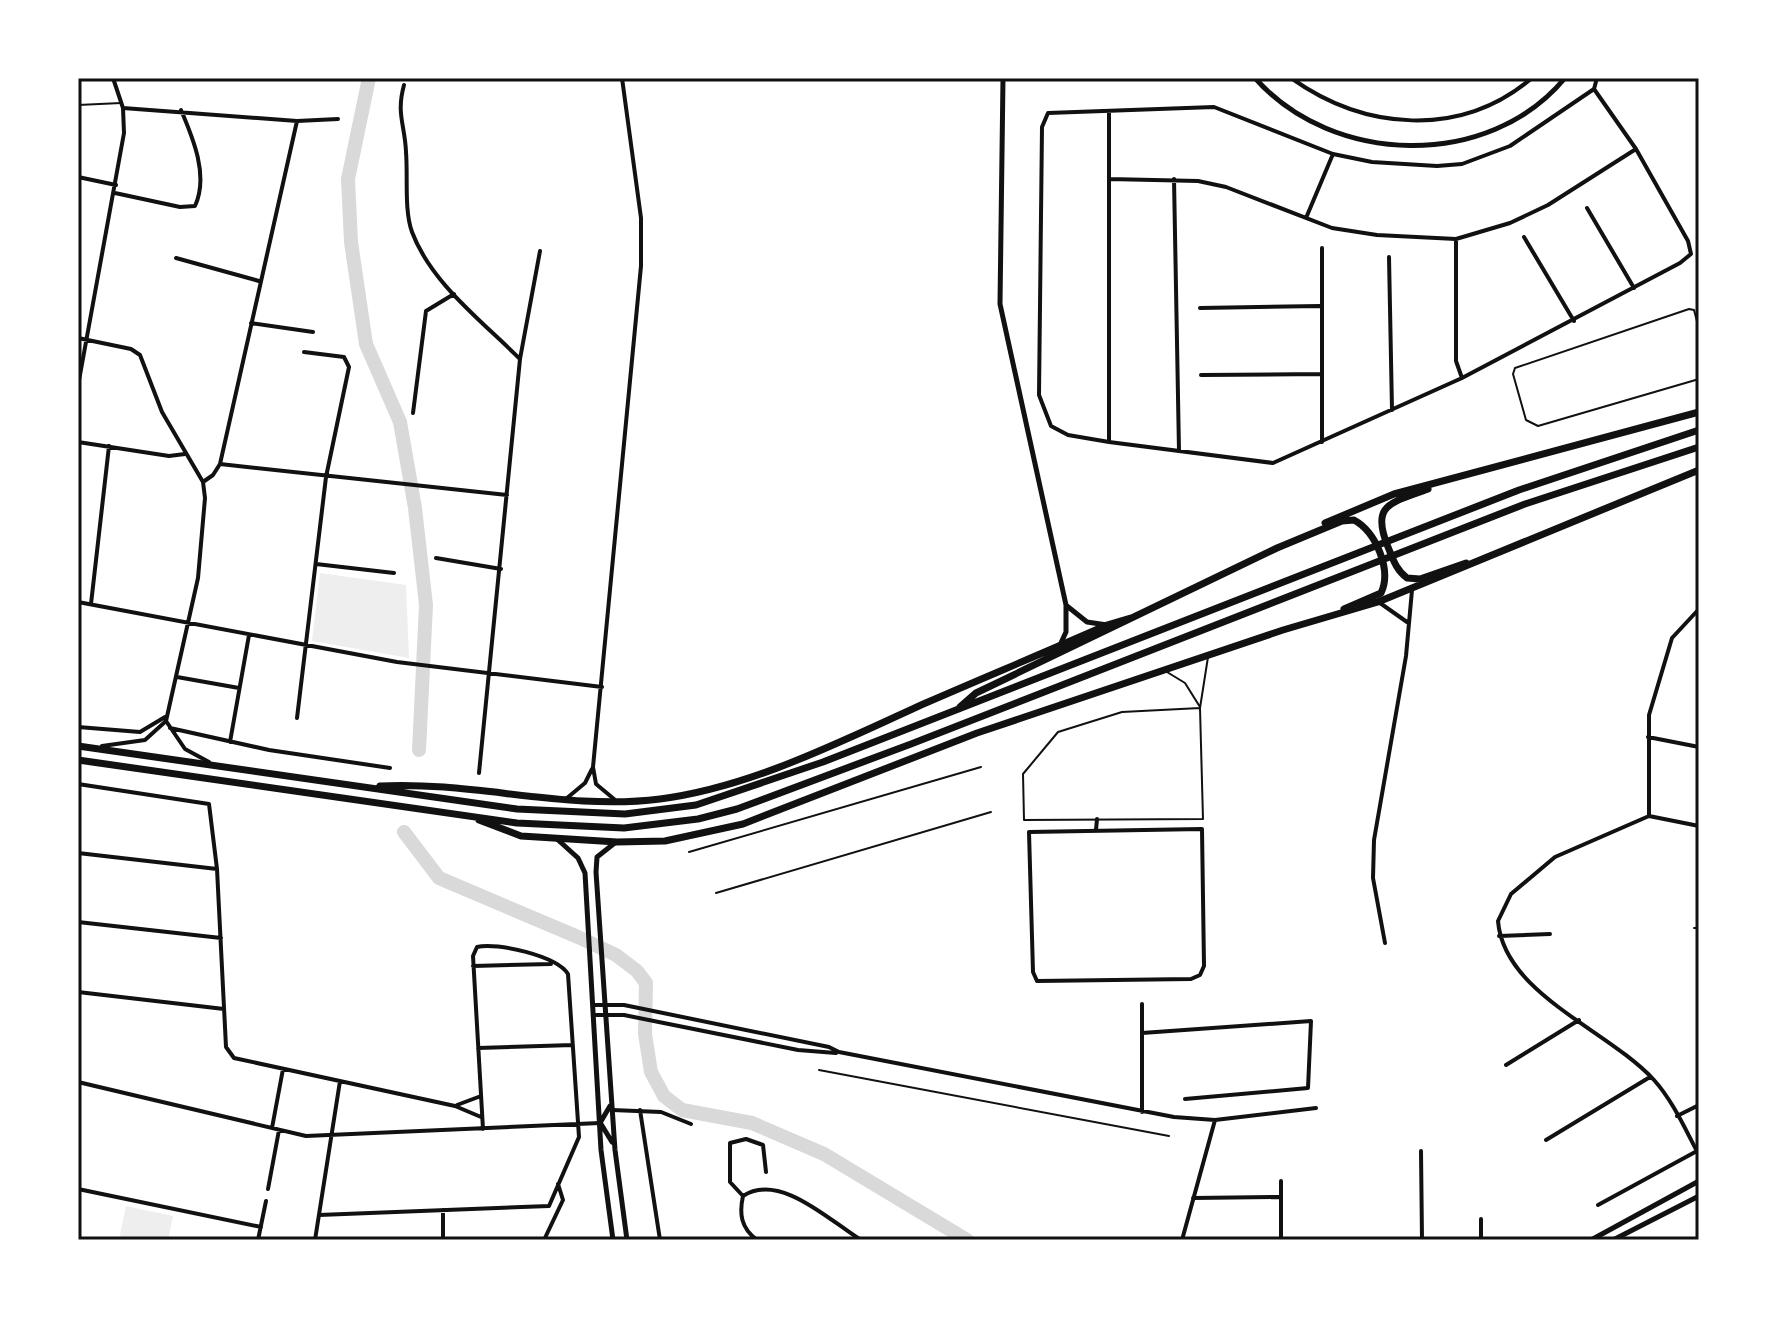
<svg xmlns="http://www.w3.org/2000/svg" width="1777" height="1318" font-family="'Libre Baskerville',serif">
<rect width="100%" height="100%" fill="#fff"/>
<path fill="#eee" d="M320,573L406,585L409,658L312,641Z
M126,1206L173,1216L168,1240H119Z"/>
<g fill="none" stroke-linecap="round" stroke-linejoin="round">
<path stroke="#d9d9d9" stroke-width="14" d="M369,78L348,179L351,242L366,344L400,422L415,508L426,605L419,750
M404,832L439,878L578,937L616,955L637,971L646,983L645,1034L651,1072L664,1096L682,1110L752,1123L824,1154L967,1240"/>
<path stroke="#111" stroke-width="2" d="M78,105L121,103
M1699,329L1694,310L1689,309L1515,368L1513,374L1526,420L1538,426L1699,379
M1167,672L1185,683L1200,707
M1200,708L1122,712L1058,732L1023,774L1024,820L1203,819L1200,708L1208,657
M689,852L981,767
M716,893L991,812
M1694,928H1699
M819,1070L1169,1136"/>
<path stroke="#111" stroke-width="4" d="M1291,78C1364,130 1460,139 1532,78
M404,85C396,114 405,125 406,152C408,176 404,210 412,232C431,283 483,322 520,359
M1594,89L1636,149L1688,241L1691,254L1680,263L1462,378L1273,463L1109,442L1068,435L1051,426L1039,395L1042,127L1048,113L1214,107L1333,154L1372,162L1437,166L1462,164L1510,146L1594,89L1597,78
M123,108L297,121L338,119
M78,177L116,185
M1109,179L1198,181L1226,187L1332,228L1377,235L1456,239L1510,223L1548,205L1636,149
M1174,179L1179,451
M115,193L180,207L195,206C209,176 193,138 181,110
M1587,208L1634,288
M1306,218L1333,154
M1524,237L1574,321
M1456,239V361L1462,378
M1389,257L1392,410
M176,258L259,281
M1200,308L1320,306
M251,323L313,332
M78,338L131,349L140,355L162,412L203,482L205,498L198,578L166,721L145,740L102,746
M1201,375L1321,374
M78,386L124,133L123,108L113,78
M413,413L426,311L454,294
M78,442L169,456L185,454
M1109,442V111
M1322,442V248
M220,464L507,495
M203,482L213,475L220,464L297,121
M436,558L501,569
M316,564L394,573
M78,602L397,662L602,687
M1380,603L1407,622
M91,604L109,446
M177,677L239,688
M297,718L326,477L349,367L344,357L304,352
M166,721L185,749L209,762
M78,727L140,732L165,717
M170,728L269,750L390,768
M1648,737L1699,747
M230,742L249,635
M479,773L520,359L540,251
M78,784L209,804L217,869L226,1047L234,1058L455,1106L481,1117
M567,798L585,783L592,769
M614,799L596,784L593,767L641,266V218L622,78
M1649,816V715L1672,638L1699,609
M1699,826L1649,816L1555,857L1511,894L1498,921C1504,994 1607,1029 1654,1080C1673,1101 1686,1131 1699,1155
M1202,829L1204,966L1200,975L1191,979L1037,981L1033,972L1029,832Z
M1096,830L1097,819
M78,853L217,869
M78,922L221,938
M1499,936L1550,934
M1385,943L1373,878L1374,840L1406,656L1412,590
M473,966L551,964
M78,992L224,1009
M595,1005H624L829,1047L839,1052L1174,1117L1215,1120L1316,1108
M596,1015H624L798,1050L836,1053
M1142,1033L1311,1021L1308,1088L1185,1099
M478,1048L573,1045
M1506,1065L1579,1020
M78,1082L306,1136L600,1123
M457,1105L481,1096
M612,1110L661,1112L691,1124
M640,1110L660,1240
M1142,1112V1004
M1677,1116L1699,1105
M272,1128L283,1069
M1546,1140L1650,1077
M1421,1151L1422,1240
M1281,1181V1240
M78,1189L261,1227
M268,1189L279,1130
M743,1196L730,1182V1143L746,1139L763,1145L766,1172
M1193,1198L1281,1197
M1598,1205L1697,1151
M319,1215L549,1206L579,1137L568,974C557,956 497,942 477,947L473,956L483,1129
M1481,1219V1240
M258,1240L266,1201
M315,1240L340,1081
M443,1240V1210
M544,1240L563,1200L558,1184
M757,1240C741,1228 739,1214 743,1196C780,1172 830,1221 861,1240
M1182,1240L1215,1120"/>
<path stroke="#111" stroke-width="5" d="M1003,78L1000,304L1066,605V632L1060,645
M1255,78C1332,166 1489,170 1565,78
M1067,606L1087,622L1107,625
M557,839L578,858L585,873L601,1150L613,1240
M616,842L597,857L596,872L615,1150L627,1240
M600,1123L610,1106
M601,1124L612,1142
M1591,1240L1699,1181
M1613,1240L1699,1196"/>
<path stroke="#111" stroke-width="7" d="M1428,489C1392,503 1370,503 1388,547C1393,559 1396,570 1407,578L1420,579L1466,563
M1325,523L1394,494L1699,412
M960,707L976,693L1277,548L1342,521L1354,520C1376,532 1392,570 1381,593L1344,609
M78,746L517,809L625,814L696,805L823,762L1519,490L1699,430
M78,760L517,823L624,828L698,819L737,809L911,744L1525,504L1699,447
M380,786C474,781 566,811 660,799C753,787 843,740 928,702C988,676 1048,651 1107,625L1134,617
M479,820L521,836L617,842L665,841L743,824L977,733L1283,630L1378,602L1699,470"/>
</g>
<rect width="1777" height="1318" fill="none" stroke="#ffffff" stroke-width="160"/>
<rect x="80" y="80" width="1617" height="1158" fill="none" stroke="#111" stroke-width="3"/>
</svg>
